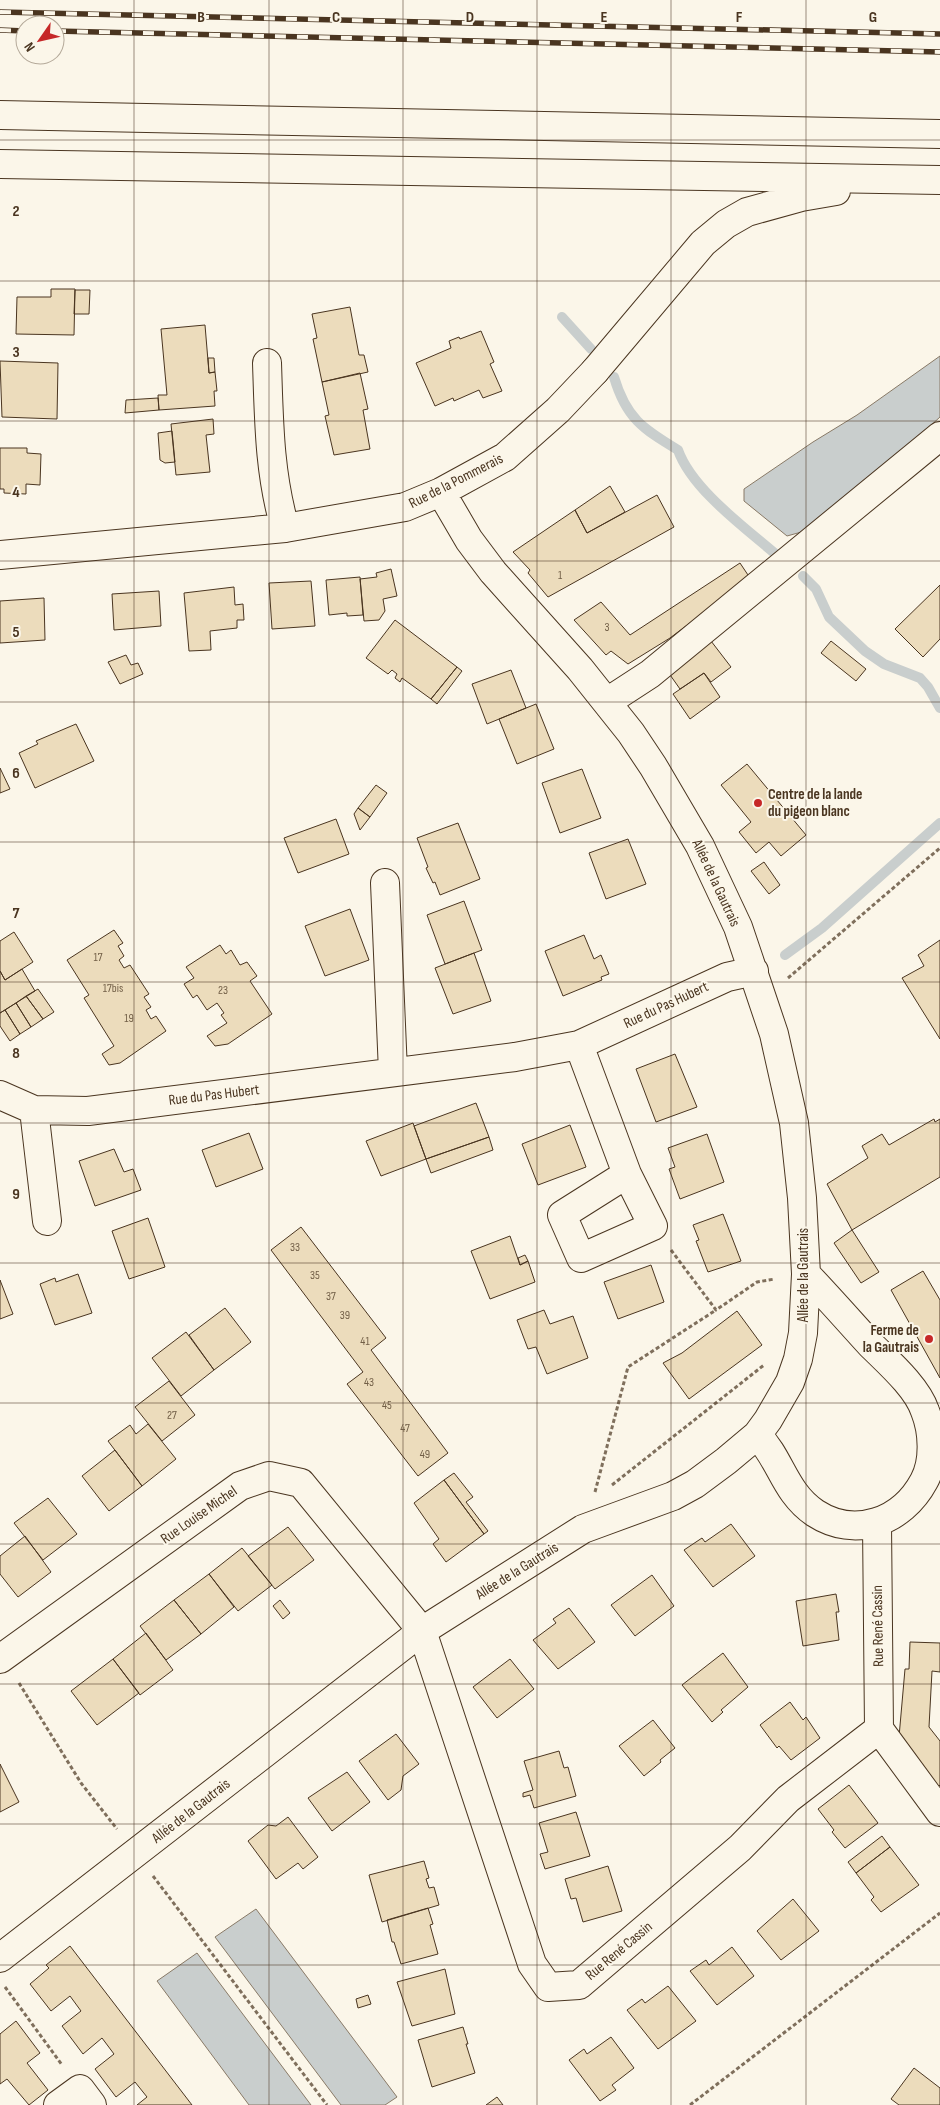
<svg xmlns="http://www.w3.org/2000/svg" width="940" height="2105" font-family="'Sofia Sans Condensed',sans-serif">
<rect width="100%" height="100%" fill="#fbf6e9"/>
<path fill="#c9cecd" stroke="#887966" d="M940,356V417L869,482L805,531L787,536L744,501V489L813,442L857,415Z
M256,1909L397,2097L385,2105H341L215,1937Z
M197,1953L311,2105H249L157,1981Z"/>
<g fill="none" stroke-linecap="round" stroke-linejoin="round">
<path stroke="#c9cecd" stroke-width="10" d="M562,317L591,349
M614,377C626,418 643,429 678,450C692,490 747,529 779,557
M803,576L816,589L829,617L865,651L884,664L920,678L928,687L940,708
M785,955L822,928L940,823"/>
</g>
<path fill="#ecdcbc" stroke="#4a3520" d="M51,289H75L74,335L16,334L17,297H51Z
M75,290H90L89,314H74Z
M350,307L359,355H364L368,372L322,382L313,339L317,338L312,314Z
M205,325L209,373L215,372L217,391H214L215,406L159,410L158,395H167L161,329Z
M481,331L494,362L490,364L502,391L483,398L479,390L454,401L453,398L435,406L416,363L451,348L449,341L459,337L460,339Z
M208,358H214L215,372L209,373Z
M0,361L58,363L57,419L2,417Z
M360,373L368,409L363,410L370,449L334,455L325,416L329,415L322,382Z
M158,398L159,410L125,413L126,400Z
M213,419L214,434L206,435L210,472L176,475L171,424Z
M172,431L175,462L165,463L160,460L158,433Z
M0,448H27V453L41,454L40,485L26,484V494L4,493V489H0Z
M610,486L625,512L587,533L575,510Z
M657,495L674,527L548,597L528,573L530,570L513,552L575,510L587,533Z
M740,563L750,578L670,638L628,664L611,651L606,655L574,620L601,602L630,635Z
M391,569L397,596L383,599L385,611L379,620L364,621L360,579L377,577L376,573Z
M360,577L363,615L347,616V613L329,615L326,580Z
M311,581L315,626L272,629L269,583Z
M940,585V639L923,657L895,629Z
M234,587L235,605L243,604L244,620H237V628L210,631L211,650L189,651L184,593Z
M159,591L161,626L114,630L112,594Z
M44,598L45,640L0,643V601Z
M395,620L457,667L431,699L402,678L400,682L395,678L397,674L392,670L388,674L366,658Z
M711,641L731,667L711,682L704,673L680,689L668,672Z
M831,641L866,669L856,681L821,653Z
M126,655L131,665L138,663L143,674L120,684L108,662Z
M457,667L462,671L437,704L431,699Z
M511,670L526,708L487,724L472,684Z
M704,673L720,697L690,719L673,694Z
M536,704L554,749L517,764L499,719Z
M76,724L94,761L35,788L19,753L38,744L36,741Z
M747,764L806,835L781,856L769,842L756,853L739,832L751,822L721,785Z
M0,768L10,789L0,793Z
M582,769L601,818L560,833L542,783Z
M376,785L387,793L370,817L358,808Z
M358,808L370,817L360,830L354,814Z
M336,819L349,854L298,873L284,838Z
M458,823L480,879L440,895L435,882L433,883L426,868L428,867L417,838Z
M628,839L646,884L606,899L589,853Z
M764,862L780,885L769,894L751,871Z
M464,901L482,950L445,964L427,915Z
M350,909L369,960L325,976L305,926Z
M114,930L123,943L118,946L124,956L119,960L124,968L130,965L149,994L144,997L151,1007L146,1010L151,1019L156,1016L166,1031L120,1063L109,1065L102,1054L114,1046L84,998L89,995L67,960Z
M14,932L33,962L5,980L0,971V941Z
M584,935L594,959L601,955L609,974L601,977L602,980L563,996L545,951Z
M940,940V1039L902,978L924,966L918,955Z
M220,945L226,954L231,950L240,965L247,962L257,976L250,981L272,1014L228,1044L215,1046L207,1036L227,1023L221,1015L224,1013L217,1003L207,1010L197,995L193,998L184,984L194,978L186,967Z
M474,953L491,1001L453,1014L435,968Z
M22,969L35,991L0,1013V971L5,980Z
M38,989L54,1012L43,1019L26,996Z
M26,996L43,1019L31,1027L16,1003Z
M16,1003L31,1027L20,1034L5,1010Z
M5,1010L20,1034L10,1041L0,1026V1013Z
M675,1054L697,1107L656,1122L636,1069Z
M476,1103L489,1137L426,1159L414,1126Z
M934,1119L935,1122L940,1119V1177L852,1230L827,1184L868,1158L862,1146L882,1134L889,1145Z
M413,1123L426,1159L381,1176L366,1141Z
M570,1125L586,1167L538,1185L522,1144Z
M249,1133L263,1169L216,1187L202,1150Z
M707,1134L724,1182L680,1199L669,1169L675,1167L668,1148Z
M489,1137L493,1150L431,1173L426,1159Z
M114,1149L124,1172L133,1169L141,1190L95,1206L79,1161Z
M723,1214L741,1261L708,1272L696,1241L699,1240L693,1225Z
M148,1218L165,1267L129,1279L112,1231Z
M301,1227L386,1338L371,1350L448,1453L418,1476L347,1384L363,1372L271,1250Z
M852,1230L879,1272L861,1283L834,1243Z
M510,1236L520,1265L528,1261L535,1282L490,1299L471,1251Z
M525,1255L528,1261L520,1265L518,1258Z
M651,1265L664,1302L618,1319L604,1282Z
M923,1271L940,1300V1378L891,1290Z
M78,1274L92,1313L55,1325L40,1284L55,1278L56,1282Z
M0,1280L13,1314L0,1319Z
M225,1308L251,1342L214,1370L189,1335Z
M544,1310L550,1324L573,1316L588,1358L547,1374L536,1347L528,1349L517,1320Z
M737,1311L762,1345L689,1399L663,1363L682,1353Z
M186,1332L214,1370L181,1396L152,1358Z
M169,1381L195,1415L162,1441L135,1407Z
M148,1424L176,1459L142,1486L108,1441L130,1425L136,1434Z
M115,1450L142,1486L109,1511L82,1476Z
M454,1473L473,1497L466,1502L488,1531L484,1534L444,1480Z
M444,1480L484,1534L446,1562L433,1544L439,1539L414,1503Z
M48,1498L77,1534L43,1560L14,1523Z
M731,1524L755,1556L713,1587L684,1550L702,1538L705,1542Z
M288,1527L314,1560L275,1589L248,1556Z
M25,1536L51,1572L18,1597L0,1574V1556Z
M242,1548L272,1585L238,1611L209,1574Z
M209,1574L234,1607L201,1634L174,1600Z
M652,1575L674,1606L635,1636L611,1605Z
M836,1594L839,1612H836L839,1640L803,1646L796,1601Z
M174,1600L201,1634L166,1660L140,1626Z
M280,1600L290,1613L283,1619L273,1606Z
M569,1608L595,1642L558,1669L533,1640L556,1623L553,1619Z
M146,1633L173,1670L140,1695L113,1659Z
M910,1642L940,1643V1672L932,1671L929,1727L940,1741V1785L938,1787L899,1737L905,1669H909Z
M723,1653L748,1687L721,1710L723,1712L712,1722L682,1685Z
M113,1659L139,1693L97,1725L71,1691Z
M510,1659L534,1689L497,1718L473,1687Z
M790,1702L803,1720L806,1717L820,1738L791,1760L779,1746L777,1748L760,1725Z
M653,1720L675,1748L660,1760L661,1762L644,1776L619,1746Z
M396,1734L419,1764L403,1776L401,1790L388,1800L359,1761Z
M559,1751L564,1768L568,1767L576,1796L534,1808L530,1795L523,1797V1793L533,1790L524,1761Z
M0,1764L19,1802L0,1812Z
M347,1772L370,1802L332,1831L308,1798Z
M849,1785L878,1823L845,1848L832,1832L834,1830L818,1809Z
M576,1812L590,1856L545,1869L540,1854L548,1852L539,1823Z
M288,1817L318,1857L303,1869L298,1863L276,1879L248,1841L268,1825L276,1826Z
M882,1836L890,1847L856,1873L848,1862Z
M890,1847L919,1885L881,1912L871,1900L874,1897L856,1873Z
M424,1861L429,1878L426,1879L429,1888L434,1887L439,1905L382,1922L369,1875Z
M608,1866L622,1911L583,1922L576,1898L571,1899L565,1879Z
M793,1899L819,1931L781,1960L757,1931Z
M428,1908L433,1924L430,1925L438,1954L401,1964L394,1942H392L387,1920Z
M70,1946L192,2105H137L147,2097L135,2082L116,2097L95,2069L114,2054L102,2038L83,2054L62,2026L81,2011L70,1996L51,2011L30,1984L49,1968L46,1965Z
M732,1947L754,1976L717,2005L690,1971L706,1960L709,1965Z
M445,1969L455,2014L412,2026L397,1982Z
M668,1986L696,2021L658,2049L627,2010L642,1999L645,2003Z
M368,1995L371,2004L358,2008L356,1999Z
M16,2021L40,2053L27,2063L48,2090L29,2105L7,2079L0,2084V2034Z
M463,2027L468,2044H466L475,2073L432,2087L418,2040Z
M611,2037L634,2068L612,2085L616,2090L600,2101L569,2060L584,2049L587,2054Z
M914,2068L940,2088V2105H899L891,2099Z
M497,2097L503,2105H486Z"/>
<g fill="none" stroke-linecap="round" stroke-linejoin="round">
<defs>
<path id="street" d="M267,363C269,421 269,472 285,528
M0,555L285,528L405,507L441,492L505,457L558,410L595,371
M607,702L650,674L940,436
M385,883L393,1072
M579,1045L627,1174L653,1226L581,1258L562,1215L627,1174
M0,1095L34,1110L88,1111L515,1057L579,1045L727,977L754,971
M34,1110L47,1221
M757,1435C781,1459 784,1492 815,1513C855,1539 902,1522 924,1481C935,1461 933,1431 925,1411C917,1387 888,1362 870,1344C849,1321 828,1297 806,1274
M0,1659L240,1486L269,1476L301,1483L422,1631L532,1964L548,1987L579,1985L740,1848L788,1799L879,1729L877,1524
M879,1729L940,1812
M0,1958L422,1631L583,1529L673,1496L695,1484L726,1461L757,1435L768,1420L790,1382L798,1359L803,1333L806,1274L802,1198L794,1123L774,1034L738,927L700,846L653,766L631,733L580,669L493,572L469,540L441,492
M58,2105L80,2089L92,2105"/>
<path id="highway" d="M0,115L940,134
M0,164L940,180
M595,371L703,243L726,224L747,212L801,197L836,191"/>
</defs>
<use href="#street" stroke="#4a3520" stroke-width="30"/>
<use href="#highway" stroke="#4a3520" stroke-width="30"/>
<path stroke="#7f6f5c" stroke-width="3" stroke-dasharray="4 2.5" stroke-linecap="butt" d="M788,978L940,848
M671,1250L716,1310L757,1282L775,1279
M612,1485L764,1365
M595,1492L628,1367L716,1310
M19,1683L81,1783L117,1829
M153,1876L327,2105
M5,1987L62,2065
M690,2105L940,1913"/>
<use href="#street" stroke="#fbf6e9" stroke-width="28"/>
<use href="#highway" stroke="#fbf6e9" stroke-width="28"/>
<defs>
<path id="rail" d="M0,12L940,34
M0,30L25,31
M55,31L940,52"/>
</defs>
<use href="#rail" stroke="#4a3520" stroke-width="5.5"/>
<use href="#rail" stroke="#fbf6e9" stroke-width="4" stroke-dasharray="11" stroke-linecap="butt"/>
</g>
<path fill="none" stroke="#4a3520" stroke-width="1" stroke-opacity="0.55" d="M134,0V2105M269,0V2105M403,0V2105M537,0V2105M671,0V2105M806,0V2105M0,140H940M0,281H940M0,421H940M0,561H940M0,702H940M0,842H940M0,982H940M0,1123H940M0,1263H940M0,1403H940M0,1544H940M0,1684H940M0,1824H940M0,1965H940"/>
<g fill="#c62828" stroke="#fbf6e9" stroke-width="2">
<circle cx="758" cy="803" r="5"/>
<circle cx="929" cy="1339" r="5"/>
</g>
<g text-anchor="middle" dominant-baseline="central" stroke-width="4" stroke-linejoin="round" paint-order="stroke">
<g font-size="12" fill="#725f47">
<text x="560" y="575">1</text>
<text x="607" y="627">3</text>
<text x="98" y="957">17</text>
<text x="113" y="988">17bis</text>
<text x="223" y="990">23</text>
<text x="129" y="1018">19</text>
<text x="295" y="1247">33</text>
<text x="315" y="1275">35</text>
<text x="331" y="1296">37</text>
<text x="345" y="1315">39</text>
<text x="365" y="1341">41</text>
<text x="369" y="1382">43</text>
<text x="387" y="1405">45</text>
<text x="172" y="1415">27</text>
<text x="405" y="1428">47</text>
<text x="425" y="1454">49</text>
</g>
<g font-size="15" fill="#4a3520" stroke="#fbf6e9">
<text transform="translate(456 481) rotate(-27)">Rue de la Pommerais</text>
<text transform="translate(716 883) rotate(65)">Allée de la Gautrais</text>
<text transform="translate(666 1005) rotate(-25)">Rue du Pas Hubert</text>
<text transform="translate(214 1095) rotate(-7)">Rue du Pas Hubert</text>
<text transform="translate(803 1275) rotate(-90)">Allée de la Gautrais</text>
<text transform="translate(199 1515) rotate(-35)">Rue Louise Michel</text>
<text transform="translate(517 1571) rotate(-32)">Allée de la Gautrais</text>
<text transform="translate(878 1626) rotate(-91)">Rue René Cassin</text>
<text transform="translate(191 1811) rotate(-38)">Allée de la Gautrais</text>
<text transform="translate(619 1951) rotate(-40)">Rue René Cassin</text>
</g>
<g font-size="15" font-weight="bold" fill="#4a3520" stroke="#fbf6e9" text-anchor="start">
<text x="768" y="794">Centre de la lande<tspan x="768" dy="17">du pigeon blanc</tspan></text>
<text x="919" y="1330" text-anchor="end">Ferme de<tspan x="919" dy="17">la Gautrais</tspan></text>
</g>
</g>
<g font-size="16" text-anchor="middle" font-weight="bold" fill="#4a3520" stroke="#fbf6e9" stroke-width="4" stroke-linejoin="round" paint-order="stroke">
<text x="201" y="22">B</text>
<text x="336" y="22">C</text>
<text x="470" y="22">D</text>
<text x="604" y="22">E</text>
<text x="739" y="22">F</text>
<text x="873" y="22">G</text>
<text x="16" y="216">2</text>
<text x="16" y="357">3</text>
<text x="16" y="497">4</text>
<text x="16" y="637">5</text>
<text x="16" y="778">6</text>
<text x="16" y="918">7</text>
<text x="16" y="1058">8</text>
<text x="16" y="1199">9</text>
</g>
<g transform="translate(40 40) rotate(236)"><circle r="24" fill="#fbf6e9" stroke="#b4a999"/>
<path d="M0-4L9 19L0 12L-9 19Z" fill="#c62828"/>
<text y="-8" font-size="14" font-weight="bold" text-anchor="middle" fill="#4a3520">N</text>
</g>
</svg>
